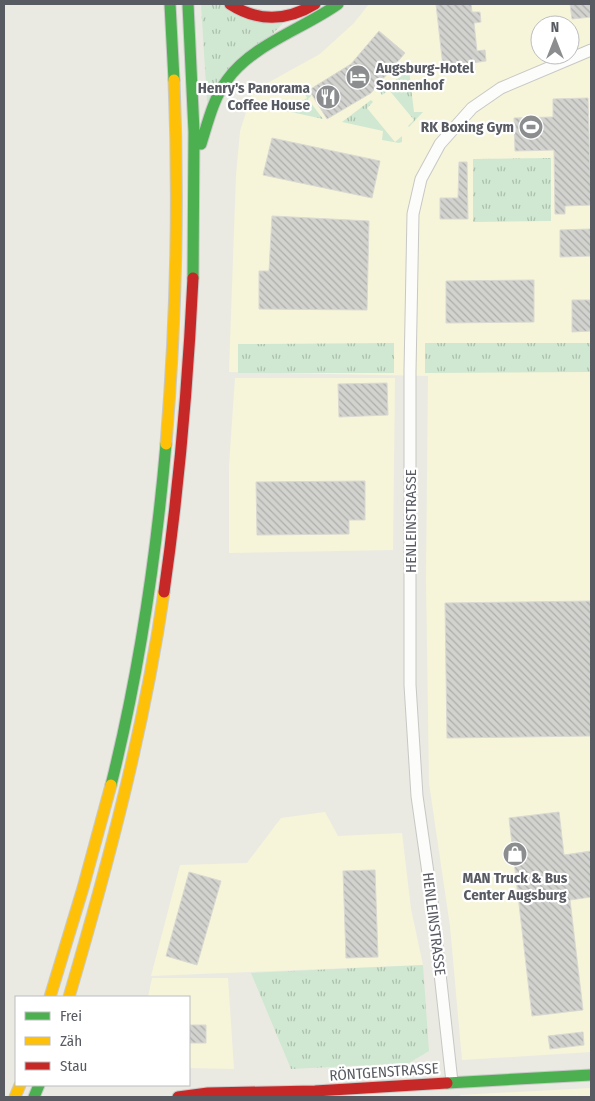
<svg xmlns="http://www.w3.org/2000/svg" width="595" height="1101" font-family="'Fira Sans Condensed',sans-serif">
<defs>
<pattern id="grass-tufts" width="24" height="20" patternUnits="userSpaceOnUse" patternTransform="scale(1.25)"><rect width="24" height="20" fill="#d0e8d1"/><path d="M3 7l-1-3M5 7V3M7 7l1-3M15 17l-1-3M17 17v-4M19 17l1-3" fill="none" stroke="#acbfad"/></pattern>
<pattern id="building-back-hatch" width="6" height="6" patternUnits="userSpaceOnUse" patternTransform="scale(1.25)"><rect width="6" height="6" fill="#d2d3ce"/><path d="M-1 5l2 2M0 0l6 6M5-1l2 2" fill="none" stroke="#adaeab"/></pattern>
</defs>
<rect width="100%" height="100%" fill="#eaeae2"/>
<path fill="#f6f5d9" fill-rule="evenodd" d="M369,4H591V1052L462,1060L450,926L429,783L426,578L428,376L229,372L236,175L240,131L253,91L320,54L354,23ZM540,25H570V55H540Z
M235,378H395L393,550L229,553V466Z
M325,812L338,836L402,833L411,909L423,965L151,976L180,865L247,863L281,818Z
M152,978H228L234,1069L189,1068V997H148Z
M591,1088V1097H460V1095Z"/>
<path fill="url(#grass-tufts)" d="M201,4H222L285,21L207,102Z
M409,70L414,112H423L409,127L408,126L414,120L389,90L382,95L380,92Z
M307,89L311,96L308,99L323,119L277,109L286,101L290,108L307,98L303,90Z
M371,100L373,102L367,108L395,142L402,136V142L399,143L382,140L383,131L342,122Z
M551,158V221L473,222V159Z
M394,343V373H238V344Z
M425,343H591V372L425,373Z
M423,965L429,1051L409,1063L291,1069L251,973Z"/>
<path fill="url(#building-back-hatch)" stroke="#dad9d2" d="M436,4H471L472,12H480L481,22L474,23L477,51L485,50L486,61L443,67Z
M570,4H590L591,17L572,19Z
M379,31L405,53L371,93L327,119L309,90L351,64Z
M588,98L591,205L565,206V214H555L554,150L515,151L514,118L553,117V99Z
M272,138L380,161L372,198L263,175Z
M459,162H467L468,219H440V198H458Z
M272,216L369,221L367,310L259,309V271H269Z
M591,229V256L560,257V230Z
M534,280V322L446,323V281Z
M572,300H591V331L572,332Z
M387,383L388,415L339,417L338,384Z
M365,481V520H349V534L257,535L256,482Z
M591,601V736L447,738L445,603Z
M559,812L564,855L591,851V897L570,900L583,1010L532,1016L509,818Z
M375,870L378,957L346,958L343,871Z
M189,872L221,881L197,965L166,956Z
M189,1025H206V1043H189Z
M583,1032L584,1045L550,1049L548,1036Z"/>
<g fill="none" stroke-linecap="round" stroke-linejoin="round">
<defs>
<path id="street" d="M452,1082L432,901L417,796L410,685V371L413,214L421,179L440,144L472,108L501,88L591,50"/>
<path id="fast" d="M170,4L174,80
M188,4L194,132L193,278
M201,144C208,122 213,99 227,80C253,44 303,29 338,4
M111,785C139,673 156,558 166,444
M447,1083L591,1075
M34,1097L39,1085"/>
<path id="slow" d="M166,444C176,323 179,201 174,80
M50,997L83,888L111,785
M69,997C108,864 144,730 164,592
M15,1097L20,1085"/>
<path id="jam" d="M230,4C258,22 287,21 315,4
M164,592C179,488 188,383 193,278
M178,1097L208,1093L315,1091L447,1083"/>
</defs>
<use href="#street" stroke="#c7c7c5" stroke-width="13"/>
<use href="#fast" stroke="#c9c9c8" stroke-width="13"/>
<use href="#slow" stroke="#c9c9c8" stroke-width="13"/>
<use href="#jam" stroke="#c9c9c8" stroke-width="13"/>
<use href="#street" stroke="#fcfcfb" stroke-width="11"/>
<use href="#fast" stroke="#4caf50" stroke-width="11"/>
<use href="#slow" stroke="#ffc107" stroke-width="11"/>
<use href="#jam" stroke="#c62828" stroke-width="11"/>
</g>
<defs>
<symbol id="hotel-disc" viewBox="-11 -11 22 22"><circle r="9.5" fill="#8b8d8f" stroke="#fff"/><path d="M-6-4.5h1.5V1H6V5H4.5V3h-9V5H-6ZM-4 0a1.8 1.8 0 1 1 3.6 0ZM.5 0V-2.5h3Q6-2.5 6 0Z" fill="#fff"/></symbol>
<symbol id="restaurant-disc" viewBox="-11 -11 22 22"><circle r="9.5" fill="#8b8d8f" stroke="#fff"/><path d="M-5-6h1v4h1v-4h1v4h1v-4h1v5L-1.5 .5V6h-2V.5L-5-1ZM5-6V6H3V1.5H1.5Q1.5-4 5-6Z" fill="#fff"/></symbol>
<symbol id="stadium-disc" viewBox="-11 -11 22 22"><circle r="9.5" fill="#8b8d8f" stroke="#fff"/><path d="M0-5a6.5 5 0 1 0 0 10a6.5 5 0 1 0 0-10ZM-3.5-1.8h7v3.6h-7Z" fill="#fff"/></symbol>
<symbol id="shop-disc" viewBox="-11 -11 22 22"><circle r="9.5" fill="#8b8d8f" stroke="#fff"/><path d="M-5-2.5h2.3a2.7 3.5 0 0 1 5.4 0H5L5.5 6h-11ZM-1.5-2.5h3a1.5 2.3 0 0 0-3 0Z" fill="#fff"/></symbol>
</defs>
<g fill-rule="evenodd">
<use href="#hotel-disc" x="344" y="63" width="28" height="28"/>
<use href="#restaurant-disc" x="314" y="83" width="28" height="28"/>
<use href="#stadium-disc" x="517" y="113" width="28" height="28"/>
<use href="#shop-disc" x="501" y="840" width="28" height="28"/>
</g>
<g text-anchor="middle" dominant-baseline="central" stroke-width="4.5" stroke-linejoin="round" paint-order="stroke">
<g font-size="15" font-weight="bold" fill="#585b62" stroke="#fff" text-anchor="end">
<text x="376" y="68" text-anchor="start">Augsburg-Hotel<tspan x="376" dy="17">Sonnenhof</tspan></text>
<text x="310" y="88">Henry's Panorama<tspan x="310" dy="17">Coffee House</tspan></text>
<text x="514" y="127">RK Boxing Gym</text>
<text x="515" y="878" text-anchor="middle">MAN Truck &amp; Bus<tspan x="515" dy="17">Center Augsburg</tspan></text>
</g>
<g font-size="15" fill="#585b62" stroke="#fff">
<text transform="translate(411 521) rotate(-90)">HENLEINSTRASSE</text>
<text transform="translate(434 924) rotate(83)">HENLEINSTRASSE</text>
<text transform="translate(384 1072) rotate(-4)">RÖNTGENSTRASSE</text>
</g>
</g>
<rect width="595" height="1101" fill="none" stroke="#585b62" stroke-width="10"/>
<rect x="15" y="996" width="175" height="90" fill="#ffffff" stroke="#bcbdc0"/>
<rect x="25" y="1012" width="25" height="8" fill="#4caf50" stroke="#bcbdc0"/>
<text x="60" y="1021" font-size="15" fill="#585b62">Frei</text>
<rect x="25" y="1037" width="25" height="8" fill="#ffc107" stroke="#bcbdc0"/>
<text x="60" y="1046" font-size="15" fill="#585b62">Zäh</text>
<rect x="25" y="1062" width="25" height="8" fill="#c62828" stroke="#bcbdc0"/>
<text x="60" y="1071" font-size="15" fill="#585b62">Stau</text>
<g transform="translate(555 40)"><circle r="24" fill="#ffffff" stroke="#bcbdc0"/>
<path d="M0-4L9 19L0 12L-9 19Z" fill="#8b8d8f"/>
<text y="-8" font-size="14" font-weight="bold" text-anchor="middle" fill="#585b62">N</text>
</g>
</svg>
